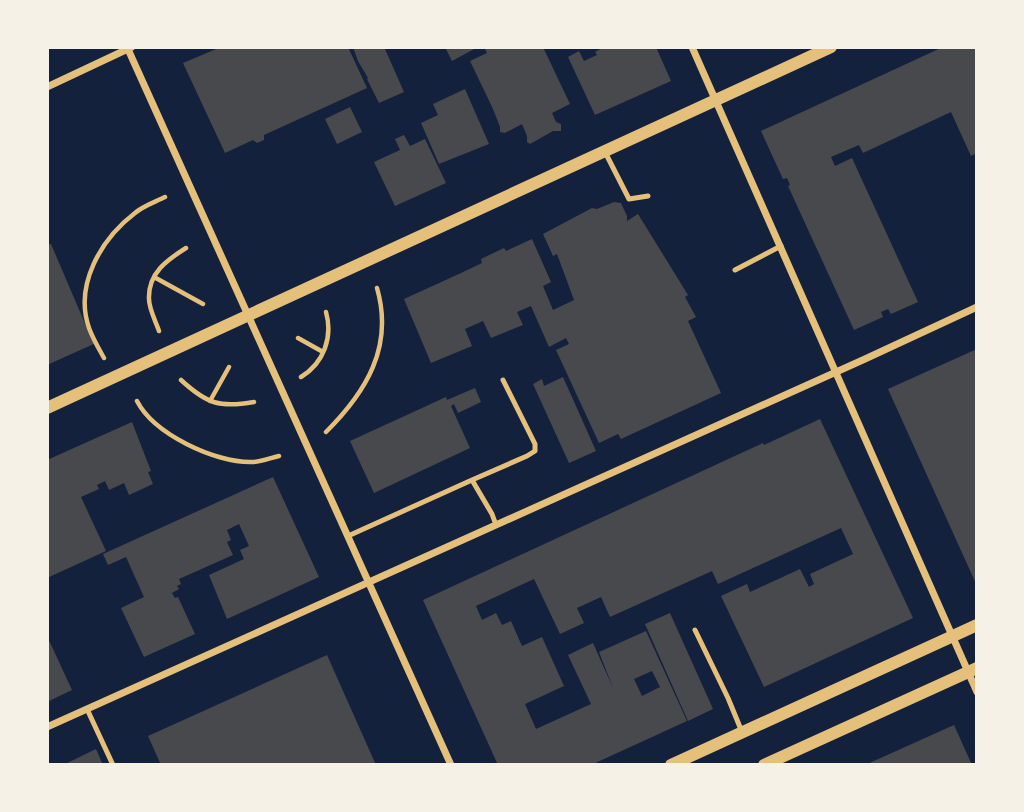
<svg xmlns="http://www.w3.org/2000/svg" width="1024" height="812" font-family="'Work Sans',sans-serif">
<rect width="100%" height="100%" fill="#14213d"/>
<path fill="#48494c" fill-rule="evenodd" d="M221,47H348L367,88L264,135V140L257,143L253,140L225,153L183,63Z
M353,47L385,49L404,92L379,103L367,79L368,78L358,61Z
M445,47H478L452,61Z
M484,47H543L570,104L552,113L556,122L561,124V131H553L530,144L527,142V136L522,124L505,133L500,132V127L493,109L470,61L487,53Z
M604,47H656L671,81L595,115L568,57L579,51L584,61L597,55L595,52Z
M943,47H977V153L971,156L951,112L863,153L859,145L831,157L835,166L852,158L918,302L891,314L888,309L881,312L883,317L854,330L788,186L790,185L787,178L783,179L761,131Z
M465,89L489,144L439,164L421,123L438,115L433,104Z
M350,107L362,132L337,144L325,119Z
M404,135L410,146L425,139L446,183L395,206L374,162L400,150L395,139Z
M614,202L621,203L627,216V221L638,214L688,295L685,297L696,317L688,321L721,393L621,439L618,434L599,443L556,350L569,344L566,338L549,347L531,306L517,312L523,325L491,338L483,321L465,329L472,346L431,363L404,299L461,273L482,263L481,259L504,248L506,251L532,239L551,282L543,286L553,310L574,300L557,254L553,256L543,234L592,208L597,209Z
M51,244L92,340L96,343L47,365V245Z
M977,349V586L888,389Z
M563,377L596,451L569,463L533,384L542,379L544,386Z
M475,388L481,402L458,413L454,404L451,406L470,448L374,493L350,441L446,397L447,400Z
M820,419L913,618L764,687L721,596L747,584L750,592L800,569L809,587L814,584L810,574L853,554L841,528L718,584L712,571L610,617L601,597L577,608L584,623L560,634L534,579L476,606L482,620L496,613L502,625L511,621L522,646L542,637L564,686L525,704L536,729L591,704L568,655L593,643L613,688L599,652L646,631L687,721L591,765H498L423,600L763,443L764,445ZM652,671L660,687L642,696L634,679Z
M132,422L151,471L148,472L153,484L129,495L124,483L109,490L105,481L97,485L99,489L81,497L106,551L47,578V460Z
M273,477L319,577L227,619L209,575L244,559L240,550L249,546L239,524L227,530L231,540L227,542L233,555L179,579L181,584L177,586L179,589L172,593L175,598L178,597L195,634L144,657L121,608L144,597L126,557L108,565L103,554Z
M670,613L713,709L688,721L645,624Z
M47,636L72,690L47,702Z
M327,655L376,765H161L148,736Z
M954,725L972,765H865Z
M96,749L103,765H63Z"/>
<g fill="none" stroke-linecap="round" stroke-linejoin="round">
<path stroke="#e5c07b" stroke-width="4.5" d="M154,277L203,304
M159,331C156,322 149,309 149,299C148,273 167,260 186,248
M298,338L323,352
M104,358C99,349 93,339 89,328C74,285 101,239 135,213C143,206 155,202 165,197
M301,377C324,363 333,337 326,312
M181,380C207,404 220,408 254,402
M137,401C154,434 215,463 252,462C261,462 270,458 279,456
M210,401L229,367
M326,432C366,392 394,347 377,288"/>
<path stroke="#e5c07b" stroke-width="5" d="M605,152L629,199L648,196
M735,270L781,246
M472,480L527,456L535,451V444L503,380
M348,536L472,480L492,514L496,525
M695,630L728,698L742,732
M87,709L113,765"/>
<path stroke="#e5c07b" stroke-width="7" d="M127,47L451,765
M692,47L977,692
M47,87L132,47
M47,727L865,359L977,307"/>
<path stroke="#e5c07b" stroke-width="12" d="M47,408L831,47
M671,765L977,625
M764,765L977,668"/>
</g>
<rect width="1024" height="812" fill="none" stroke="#f6f1e7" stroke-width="98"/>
</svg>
